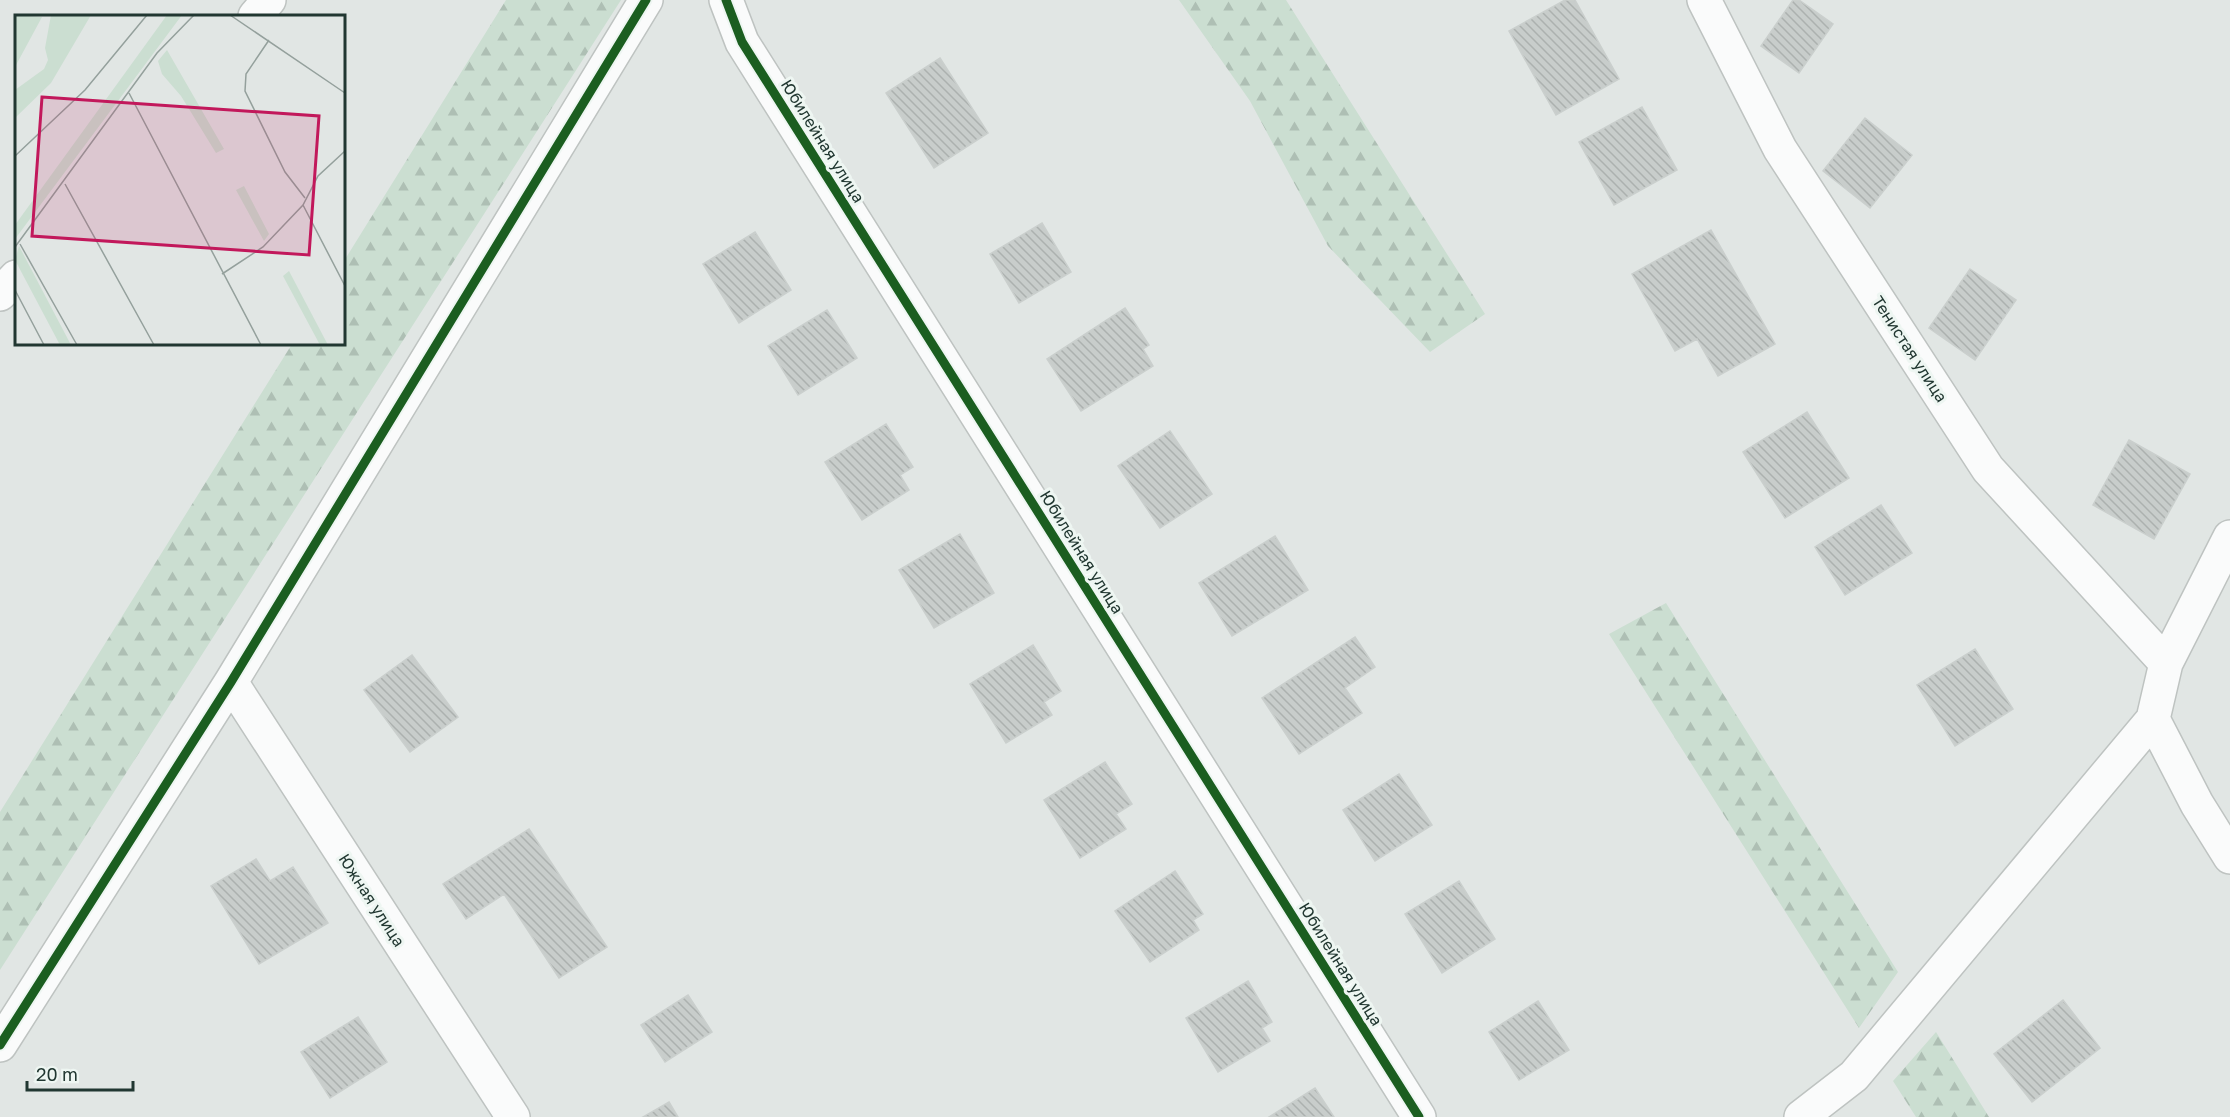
<svg xmlns="http://www.w3.org/2000/svg" width="2230" height="1117" font-family="'Golos Text',sans-serif">
<defs>
<pattern id="forest-firs" width="22" height="20" patternUnits="userSpaceOnUse" patternTransform="scale(1.5)"><rect width="22" height="20" fill="#cbded1"/><path d="M5 1l3.5 6h-7zM16 11l3.5 6h-7z" fill="#aebfb4"/></pattern>
<pattern id="building-back-hatch" width="6" height="6" patternUnits="userSpaceOnUse" patternTransform="scale(1.5)"><rect width="6" height="6" fill="#c8cdcb"/><path d="M-1 5l2 2M0 0l6 6M5-1l2 2" fill="none" stroke="#acb1af"/></pattern>
</defs>
<rect width="100%" height="100%" fill="#e1e6e4"/>
<path fill="url(#forest-firs)" d="M506,0H621L0,970V812L292,344H344V261Z
M1179,0H1286L1485,314L1430,352L1328,246L1250,101Z
M1666,603L1898,972L1859,1028L1609,634Z
M1936,1032L1989,1117H1916L1893,1081Z"/>
<path fill="url(#building-back-hatch)" stroke="#cacfcd" stroke-width="1.5" d="M1565,0H1575L1619,79L1556,115L1509,31Z
M1793,0H1799L1833,24L1799,73L1761,46Z
M940,58L988,133L934,168L886,93Z
M1642,107L1677,170L1614,205L1579,142Z
M1865,118L1912,155L1870,208L1823,171Z
M1042,223L1071,272L1019,303L990,254Z
M1711,230L1775,344L1718,376L1697,339L1675,351L1632,274Z
M755,232L791,290L739,323L703,264Z
M1970,269L2016,300L1975,360L1929,328Z
M1125,308L1149,345L1143,349L1153,366L1081,411L1047,359Z
M827,310L857,358L798,395L768,346Z
M1807,412L1849,478L1785,518L1743,452Z
M886,424L913,467L900,475L909,490L862,520L825,462Z
M1170,431L1212,494L1160,528L1118,466Z
M2129,440L2190,474L2154,539L2093,505Z
M1881,505L1912,553L1845,595L1815,547Z
M960,534L994,593L934,628L899,570Z
M1275,536L1308,590L1232,636L1199,583Z
M1355,637L1375,667L1345,688L1362,713L1299,754L1262,698Z
M1033,645L1061,691L1044,702L1052,715L1006,743L970,684Z
M1975,649L2013,709L1955,746L1917,685Z
M412,655L458,717L410,752L364,690Z
M1105,762L1132,804L1116,814L1126,829L1080,858L1044,800Z
M1399,774L1432,825L1375,861L1343,810Z
M529,829L607,947L559,978L504,894L466,919L443,884Z
M256,859L270,881L293,867L328,923L259,964L211,886Z
M1175,871L1203,914L1193,920L1199,930L1150,962L1115,911Z
M1459,881L1495,939L1442,973L1405,914Z
M1248,981L1272,1022L1262,1028L1270,1041L1218,1072L1186,1018Z
M688,995L712,1032L665,1062L641,1025Z
M2063,1000L2100,1048L2032,1102L1994,1054Z
M1538,1001L1569,1050L1519,1080L1489,1032Z
M358,1017L387,1062L330,1098L301,1052Z
M1315,1088L1334,1117H1269Z
M669,1102L678,1117H643Z"/>
<g fill="none" stroke-linecap="round" stroke-linejoin="round">
<defs>
<path id="minor" d="M726,0L742,42L1419,1117
M1704,0L1780,149L1988,469L2166,663
M255,16L269,0
M0,294L16,277
M231,682L513,1117
M2153,719L2197,804L2230,857
M0,1045L231,682L646,0
M1801,1117L1854,1076L2153,719L2166,663L2230,537"/>
</defs>
<use href="#minor" stroke="#bec3c1" stroke-width="36"/>
<use href="#minor" stroke="#fafbfb" stroke-width="33"/>
<defs>
<path id="cycleway" d="M726,0L742,42L1419,1117
M0,1045L231,682L646,0"/>
</defs>
<use href="#cycleway" stroke="#eef6f2" stroke-width="13"/>
<use href="#cycleway" stroke="#1b5e20" stroke-width="9"/>
</g>
<g text-anchor="middle" dominant-baseline="central" stroke-width="6" stroke-linejoin="round" paint-order="stroke">
<g font-size="16" fill="#213731" stroke="#eef6f2">
<text transform="translate(823 141) rotate(58)">Юбилейная улица</text>
<text transform="translate(1910 349) rotate(57)">Тенистая улица</text>
<text transform="translate(1082 552) rotate(58)">Юбилейная улица</text>
<text transform="translate(372 900) rotate(57)">Южная улица</text>
<text transform="translate(1341 964) rotate(58)">Юбилейная улица</text>
</g>
</g>
<g transform="translate(15 15)">
<rect width="330" height="330" fill="#e1e6e4"/>
<path d="M0,0L27,2L0,52ZM36,0H76L36,68L0,103V75L29,54L33,45L30,33ZM152,0H167L0,224V210ZM152,35L209,134L201,138L166,81L147,59L143,46ZM229,171L254,219L249,226L221,175ZM4,231L56,330H45L0,245ZM274,256L313,330H305L268,261Z" fill="#cbded1"/>
<path fill="none" stroke="#94a09c" stroke-width="1.5" d="M215,0L330,78M254,25L231,59L230,76L270,157L290,183M114,78L246,330M0,141L70,75L132,0M50,169L139,330M288,190L330,271M5,229L62,330M0,232L142,38L179,0M207,259L248,232L288,190L303,161L330,136M0,275L29,330"/>
<path fill="#c2185b" fill-opacity="0.15" stroke="#c2185b" stroke-width="3" d="M27,82L304,101L294,240L17,221Z"/>
<rect width="330" height="330" fill="none" stroke="#213731" stroke-width="3"/>
</g>
<path d="M27 1081v9h106v-9" fill="none" stroke="#213731" stroke-width="3"/>
<text x="36" y="1081" font-size="18" fill="#213731" stroke="#eef6f2" stroke-width="4.5" paint-order="stroke">20 m</text>
</svg>
